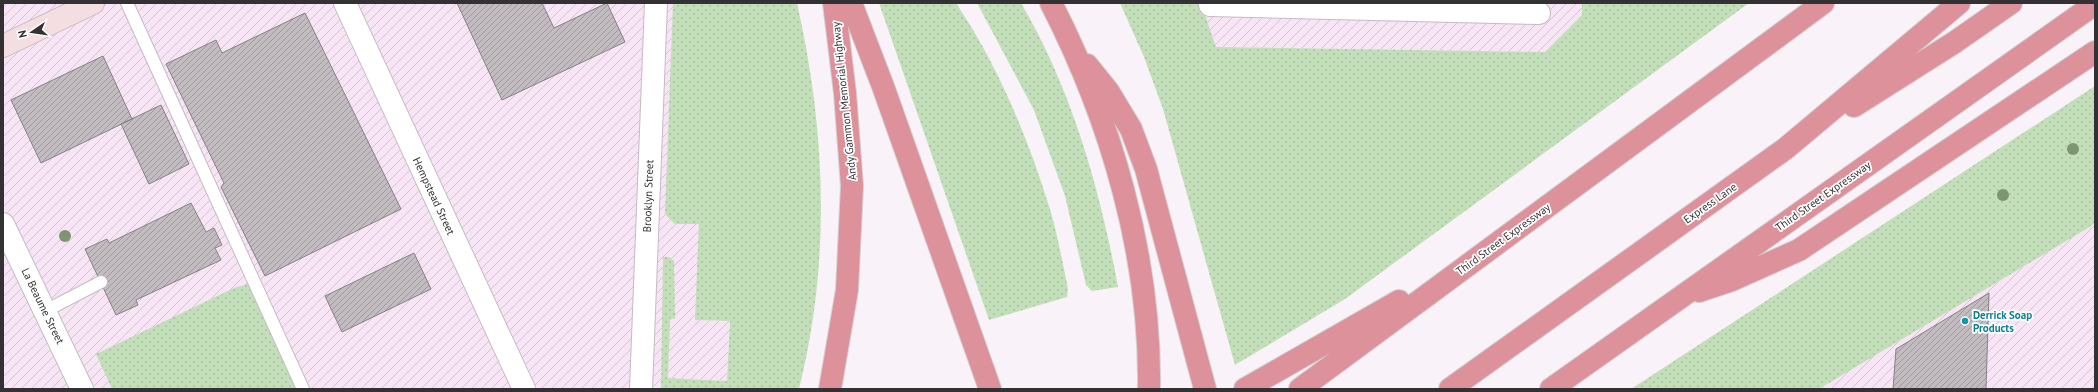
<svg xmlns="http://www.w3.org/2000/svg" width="2098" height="392" font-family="'PT Sans',sans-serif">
<defs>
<pattern id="industrial-furrows" width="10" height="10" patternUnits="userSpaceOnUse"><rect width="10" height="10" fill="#f7e4f5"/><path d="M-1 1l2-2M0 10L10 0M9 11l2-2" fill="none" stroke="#d4c4d3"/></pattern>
<pattern id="grass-dots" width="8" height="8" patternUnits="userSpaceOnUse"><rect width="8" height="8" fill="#c3dfba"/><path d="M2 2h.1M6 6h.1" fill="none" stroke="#a8c0a0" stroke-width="1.8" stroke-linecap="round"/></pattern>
<pattern id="building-hatch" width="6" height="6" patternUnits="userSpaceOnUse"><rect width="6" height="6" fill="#c2bcc1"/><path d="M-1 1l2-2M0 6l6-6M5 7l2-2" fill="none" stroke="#9e999e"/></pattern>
</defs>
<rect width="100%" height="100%" fill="#f9f2f8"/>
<path fill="url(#industrial-furrows)" d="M3,3H686L709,219L704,320L730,321L727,381L670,378L669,389H3Z
M1201,3H1582V15L1545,52L1216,47Z
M2095,223V389H1819L2088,228Z"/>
<path fill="url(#grass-dots)" d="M673,3H797C826,132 831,260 799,389H661L663,257H669L674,261L675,319L670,318L668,378L727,381L730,321L695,320L699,224H675L665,214Z
M879,3H956C997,64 1026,133 1048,203C1057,231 1062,260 1068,289L1067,297L989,320Z
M977,3H1021C1072,90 1100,189 1118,287L1092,291L1086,285L1065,196L1034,110Z
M1120,3H1201L1216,47L1545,52L1582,15V3H1749L1345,299L1235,365L1163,109L1144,57Z
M2095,86V223L2088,228L1819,389H1631Z
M248,284L296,389H112L96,354L234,288Z"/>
<path fill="url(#building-hatch)" stroke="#878287" d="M457,3H542L554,28L607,3L625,42L502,100Z
M305,13L401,209L265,276L221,187L224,183L166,64L216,40L222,53Z
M103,56L132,119L41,163L11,100Z
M161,105L189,164L149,184L121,124Z
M191,203L206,232L214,228L222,245L215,248L221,260L136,300L138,305L116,315L85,249L107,239L109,243Z
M414,253L431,289L342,332L325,296Z
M1989,293L1986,389H1893L1896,349Z"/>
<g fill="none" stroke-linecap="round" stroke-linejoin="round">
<defs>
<path id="lane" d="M127,3L303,389
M45,311L101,282"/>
<path id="street" d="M345,3L524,389
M1210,5L1539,13
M3,224L82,389
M641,389L656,3"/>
<path id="secondary" d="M3,46L93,3"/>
<path id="highway" d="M851,3L884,89L990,389
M1051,3C1111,120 1151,256 1149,389
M1087,65L1108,91L1131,129L1146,169L1205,389
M1854,106L1955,42L2011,3
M1699,291L1732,280L1799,250L2095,52
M830,389L847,290L852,186L845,93L834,3
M1245,389L1399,301
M1300,389L1823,3
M1450,389L1785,149L1959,3
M1551,389L2095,4"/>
</defs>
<use href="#lane" stroke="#c3bdc2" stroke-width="14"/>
<use href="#street" stroke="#c3bdc2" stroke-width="24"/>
<use href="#secondary" stroke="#c3bdc2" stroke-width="24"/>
<use href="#highway" stroke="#d2d2d2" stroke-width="24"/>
<use href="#lane" stroke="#fff" stroke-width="12"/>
<use href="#street" stroke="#fff" stroke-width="22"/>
<use href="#secondary" stroke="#f5dee1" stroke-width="22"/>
<use href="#highway" stroke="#dd919b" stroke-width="22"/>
</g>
<g fill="#7d9570">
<circle cx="2073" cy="149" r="6"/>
<circle cx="2003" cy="195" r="6"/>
<circle cx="65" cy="236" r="6"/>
</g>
<circle fill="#0f9aa8" stroke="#fff" stroke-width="1.5" cx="1965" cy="321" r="4"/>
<g text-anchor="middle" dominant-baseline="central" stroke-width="3.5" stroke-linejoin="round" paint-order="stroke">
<g font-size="11" fill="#343134" stroke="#fff">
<text transform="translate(844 101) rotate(-96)">Andy Gammon Memorial Highway</text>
<text transform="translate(434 196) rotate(65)">Hempstead Street</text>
<text transform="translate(648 196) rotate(-88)">Brooklyn Street</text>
<text transform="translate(1823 196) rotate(-35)">Third Street Expressway</text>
<text transform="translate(1710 203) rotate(-35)">Express Lane</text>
<text transform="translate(1503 239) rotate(-36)">Third Street Expressway</text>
<text transform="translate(43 306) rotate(64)">La Beaume Street</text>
</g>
<g font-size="11" font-weight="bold" fill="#0d838f" stroke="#fff" text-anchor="start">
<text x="1973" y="315">Derrick Soap<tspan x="1973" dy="13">Products</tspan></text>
</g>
</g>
<rect width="2098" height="392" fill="none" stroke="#343134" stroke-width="8"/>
<g transform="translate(32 32) rotate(257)" stroke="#ffffff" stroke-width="3" paint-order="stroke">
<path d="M0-3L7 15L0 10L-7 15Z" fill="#343134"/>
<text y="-6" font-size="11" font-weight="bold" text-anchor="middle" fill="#343134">N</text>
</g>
</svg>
